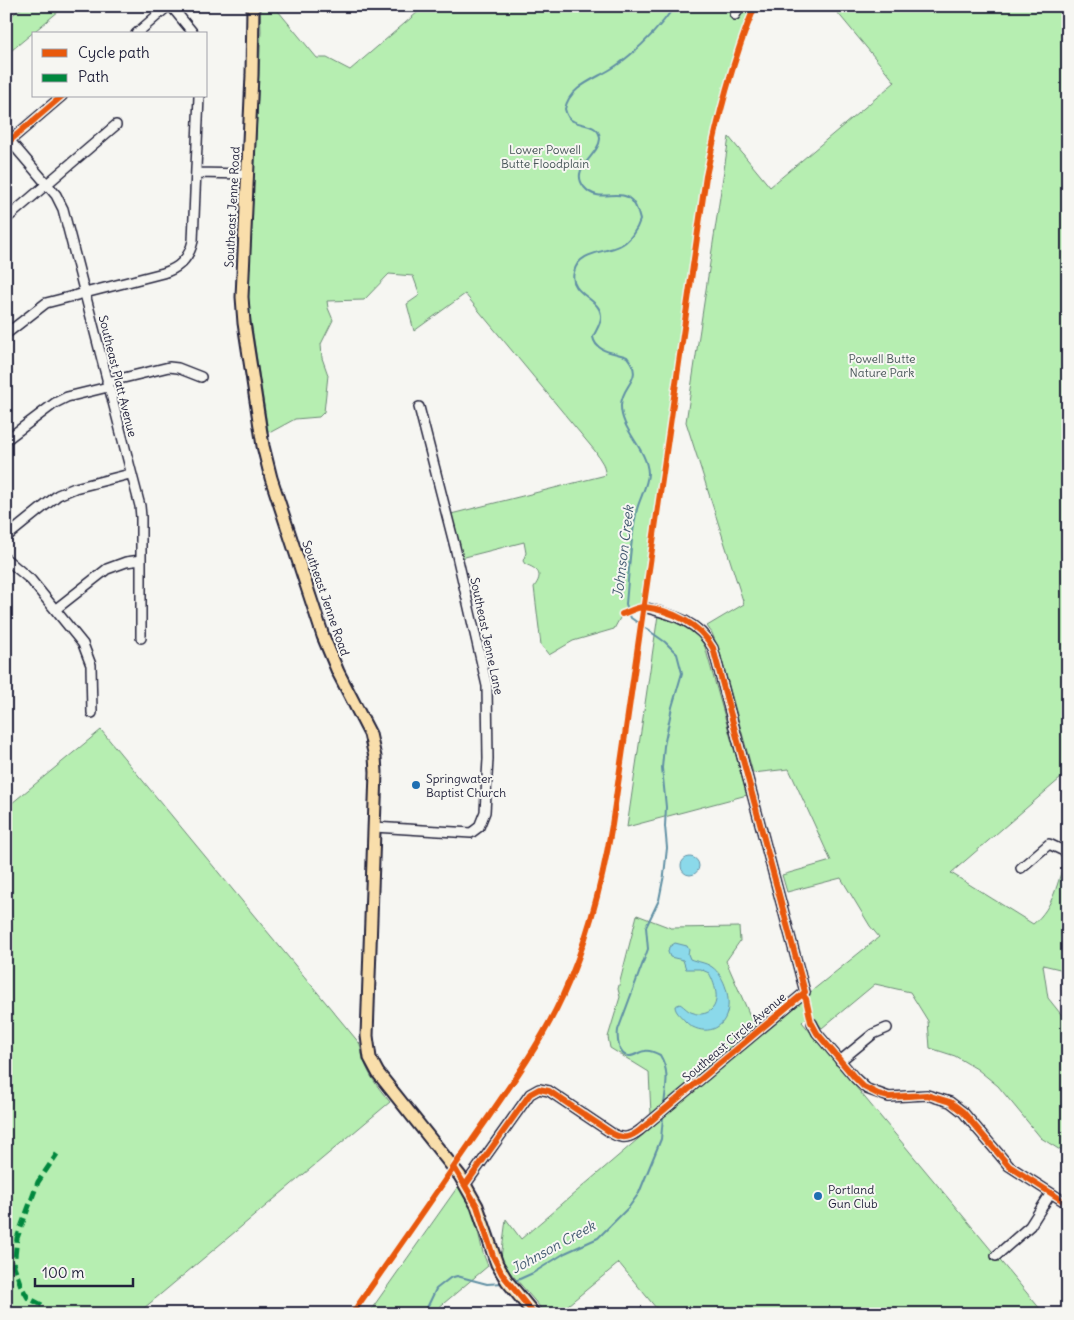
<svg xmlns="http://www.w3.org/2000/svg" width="1074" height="1320" font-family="Delius,sans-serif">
<rect width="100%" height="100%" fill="#f6f6f2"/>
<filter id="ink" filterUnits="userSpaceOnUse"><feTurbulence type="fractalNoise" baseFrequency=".02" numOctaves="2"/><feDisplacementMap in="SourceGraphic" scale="10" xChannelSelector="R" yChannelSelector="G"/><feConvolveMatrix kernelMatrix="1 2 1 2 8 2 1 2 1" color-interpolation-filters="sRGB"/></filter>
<g filter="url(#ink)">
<path fill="#b6eeb1" stroke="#6c8876" d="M24,6H65L6,55V20Z
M260,6H274L317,58H327L350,70L425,6H754C730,62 716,120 704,179L642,603L619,612L620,618L614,629L573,641L549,655L541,645L534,587C544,574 538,569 525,564L523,561L526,553L524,542L461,558L451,514L606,475L603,464L595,451L465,294L414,331L407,304L420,295L413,276L389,274L364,300L327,301L328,308L333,320L321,344L322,358L328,375L324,412L319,417L295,419L271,432L268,431L248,302L261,31Z
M832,6H1068V772L951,873L1033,924C1054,907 1058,881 1066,856L1068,857V971L1043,965L1048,998L1068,1023V1155L1041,1138L998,1086L977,1069L955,1056L930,1048L928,1021L910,992L875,984L822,1028L815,1020L805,1019L802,1022L1041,1310L1037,1314H661L619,1263L557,1314H546L509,1271L501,1258L506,1219L521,1239L803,998L879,937L870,926L841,878L787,892L782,875L831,861L789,769L753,773L720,653L712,633L707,626L744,604L686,422L729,137L770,187L895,82Z
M658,615C680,621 694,627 705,647L747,795L627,827Z
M101,730L360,1044C363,1068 375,1084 390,1102L137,1314H6V808Z
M637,915L671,928L739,927L740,941L726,961L755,1027L689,1084L651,1114L649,1072L610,1048L608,1037L620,997L618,989Z
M459,1185L473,1210L483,1253L488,1266L431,1314H368Z"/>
<path fill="#8bd9ea" stroke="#6190a4" d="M681 866a9 9 0 1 1 18 0a9 9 0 1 1-18 0Z
M675,943L687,946L689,950L688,954L690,959C697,962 705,962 712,967C725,976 732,1000 726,1016C719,1034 697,1034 685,1021C681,1016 675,1012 675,1006L680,1004C685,1007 688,1012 694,1013C698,1015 702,1014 706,1013C722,1007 716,985 709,973L700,969H686L683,960L670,957L668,952L669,947Z"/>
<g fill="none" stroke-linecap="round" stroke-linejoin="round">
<path stroke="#6190a4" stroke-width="2" d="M664,1105C666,1087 670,1071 660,1055C656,1053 650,1050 645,1051C640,1051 635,1056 630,1056C618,1057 617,1038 618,1030L648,949L646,927L659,900L664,875L667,848L665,826L666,807L662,768L664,746L672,707L682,673L677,654L665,642L631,618L626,604C629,573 630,540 637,509C640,498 648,484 648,473C647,448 620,430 621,405C622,384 645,379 627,357C615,352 596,353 593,337C596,330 602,323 601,315C600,298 568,294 574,272C579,251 604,253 619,246C629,242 637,230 640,220C630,174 603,210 584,187C569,168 599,156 600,139C600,124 582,126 573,121C568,119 566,113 565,109C569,87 595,79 611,69C618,65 624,60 630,55C647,41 662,24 675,6
M513,1282L533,1273L565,1253L598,1238L629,1207L639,1193L661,1139L663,1117
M424,1314L436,1289L450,1278L457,1276L487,1284L503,1283"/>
<defs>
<path id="minor" d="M171,6L194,34
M735,15L741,6
M136,34L168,6
M10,141L56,195L63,209L140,506L141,517V638
M6,144L62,96
M196,173L248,174
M6,219L116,125
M6,334L46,303L163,273C180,268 189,258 193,241L199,96
M107,382L169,367L178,368L201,377
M6,440L55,403L67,397L108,387
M6,537L58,495L75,488L130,474
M6,559L31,580L83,644L91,665L92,713
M56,609L107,569L126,562L141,560
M374,827L471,833L479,827L485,812L488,759L487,686L455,547L419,407
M1021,868L1049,844L1068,853
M812,1023L817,1033L855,1078L867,1089L889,1097L927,1095L950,1102L963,1112L1009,1166L1068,1204
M840,1061L873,1034L887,1028
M466,1184L530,1094L539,1089L549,1091L613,1134C624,1140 631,1137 640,1130L805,992L713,648C699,622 674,615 647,608
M996,1256L1030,1226L1051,1193"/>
<path id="major" d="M253,6L252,75L242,297L244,323L263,446L271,478L323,636L338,672L370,734L375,757L376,772L367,1036L370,1058L378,1073L460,1176L477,1206L497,1264L507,1281L534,1314"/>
</defs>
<use href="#minor" stroke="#22223b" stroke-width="12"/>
<use href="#major" stroke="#22223b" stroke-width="15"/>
<use href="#minor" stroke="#f6f6f2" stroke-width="9"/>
<use href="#major" stroke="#f9deab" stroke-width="11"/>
<path stroke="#00873e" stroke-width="5" stroke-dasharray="10 5" stroke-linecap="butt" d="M42,1305L28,1298L21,1286L14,1266L17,1238L38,1182L57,1154"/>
<defs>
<path id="cycleway" d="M6,144L62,96
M803,995L806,999L811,1022L817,1033L855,1078L864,1087L878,1094L889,1097L927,1095L950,1102L963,1112L1009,1166L1068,1204
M454,1167L477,1206L493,1256L502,1274L534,1314
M466,1184L530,1094L539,1089L549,1091L613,1134C624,1140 631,1137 640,1130L805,992L713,648C700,624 671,610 644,607C637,607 628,612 622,614
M352,1314C388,1262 425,1210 460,1158C496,1105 536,1054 563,995C588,941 602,884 612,825L706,176C718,118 732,61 755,6"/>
</defs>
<use href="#cycleway" stroke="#f6f6f2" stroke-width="9"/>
<use href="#cycleway" stroke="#e8590c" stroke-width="6"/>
</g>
</g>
<g fill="#1f6fb2" stroke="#f6f6f2" stroke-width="2">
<circle cx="416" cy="785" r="5"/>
<circle cx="818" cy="1196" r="5"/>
</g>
<g text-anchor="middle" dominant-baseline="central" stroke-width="4" stroke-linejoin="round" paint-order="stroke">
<g font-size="12" fill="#475558" stroke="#f6f6f2">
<text x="545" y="149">Lower Powell<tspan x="545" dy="14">Butte Floodplain</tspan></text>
<text x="882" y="358">Powell Butte<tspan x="882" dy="14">Nature Park</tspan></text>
</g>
<g font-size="12" fill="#22223b" stroke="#f6f6f2">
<text transform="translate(232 207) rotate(-87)">Southeast Jenne Road</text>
<text transform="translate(118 376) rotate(76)">Southeast Platt Avenue</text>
<text transform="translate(326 598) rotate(71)">Southeast Jenne Road</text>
<text transform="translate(487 636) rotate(78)">Southeast Jenne Lane</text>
<text transform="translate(734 1037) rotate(-40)">Southeast Circle Avenue</text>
</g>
<g font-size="12" fill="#22223b" stroke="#f6f6f2" text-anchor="start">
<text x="426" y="778">Springwater<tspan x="426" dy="14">Baptist Church</tspan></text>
<text x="828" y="1189">Portland<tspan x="828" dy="14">Gun Club</tspan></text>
</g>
<g font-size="14" font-style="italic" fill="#425970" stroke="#f6f6f2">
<text transform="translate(623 552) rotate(-83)">Johnson Creek</text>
<text transform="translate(553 1247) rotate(-29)">Johnson Creek</text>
</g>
</g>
<rect width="1074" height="1320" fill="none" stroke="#f6f6f2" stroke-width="25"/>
<rect x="12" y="12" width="1049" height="1295" fill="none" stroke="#22223b" stroke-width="2" filter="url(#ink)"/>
<rect x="32" y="32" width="175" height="65" fill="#f6f6f2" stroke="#a1a1a9"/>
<rect x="42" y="49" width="25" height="8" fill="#e8590c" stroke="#a1a1a9"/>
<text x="78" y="58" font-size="15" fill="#22223b">Cycle path</text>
<rect x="42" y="74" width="25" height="8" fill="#00873e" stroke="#a1a1a9"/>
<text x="78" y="82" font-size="15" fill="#22223b">Path</text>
<path d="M35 1278v8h98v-8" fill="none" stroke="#22223b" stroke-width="2.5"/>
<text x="42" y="1278" font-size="15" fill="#22223b" stroke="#f6f6f2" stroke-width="4" paint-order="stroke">100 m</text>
</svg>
